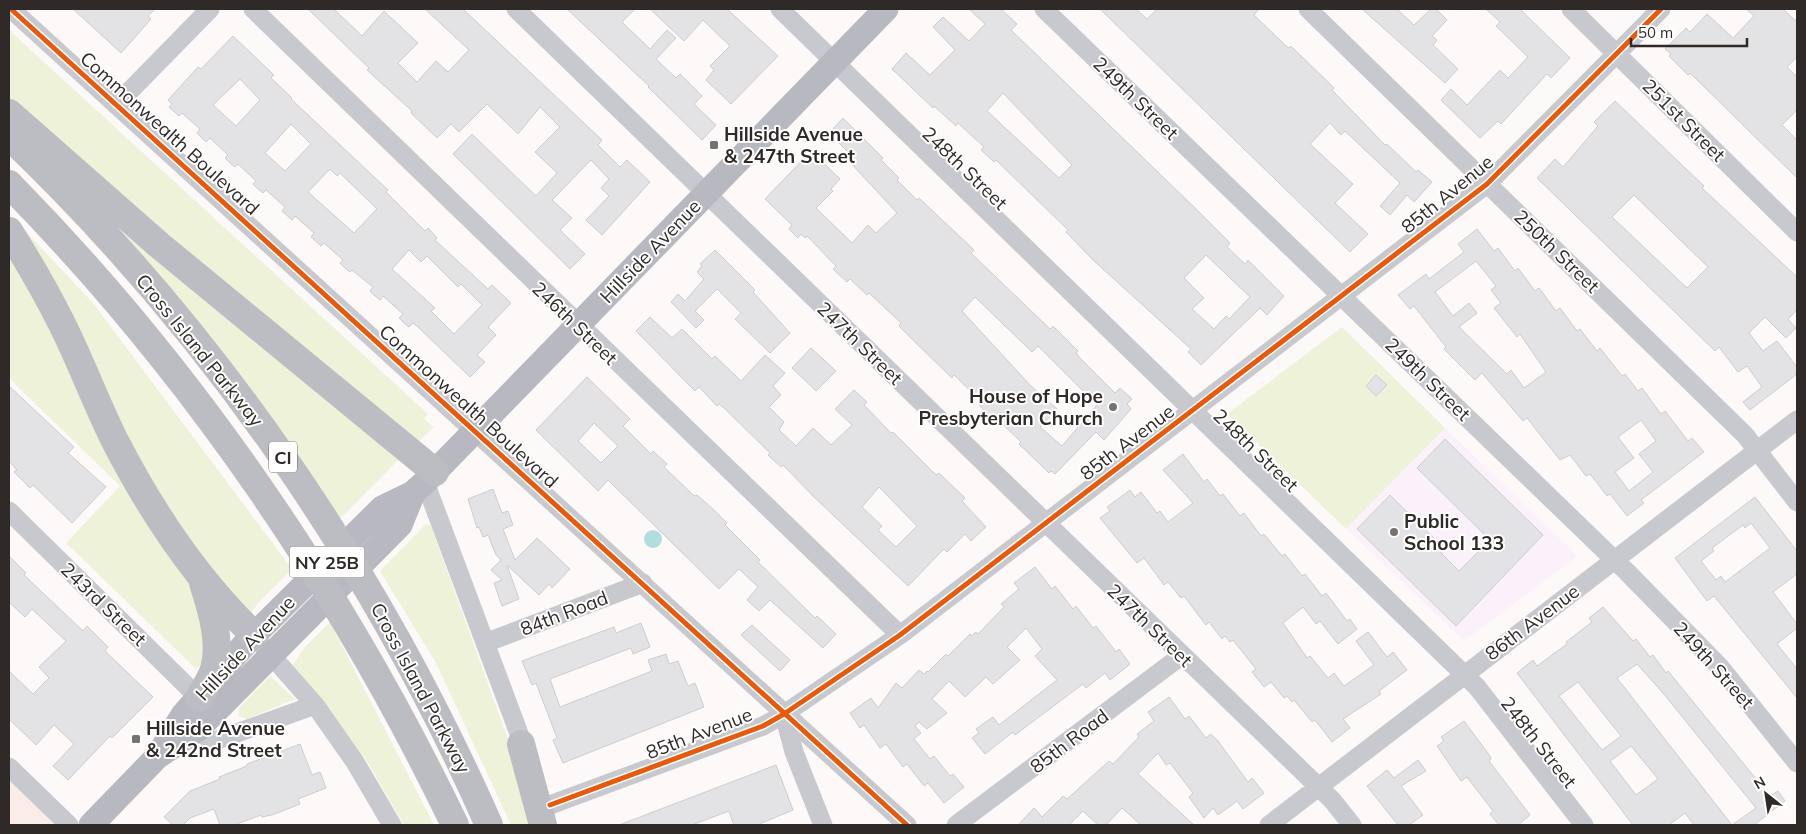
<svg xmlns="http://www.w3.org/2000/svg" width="1806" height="834" font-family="Mulish,sans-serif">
<rect width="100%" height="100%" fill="#fdf9f8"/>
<path fill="#faede8" d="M9,776L56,822L53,825H9Z"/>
<path fill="#fbf1fa" d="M1445,428L1578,556L1464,641L1346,529Z"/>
<path fill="#eef2d9" d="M9,30L428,414L424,419L434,427L417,443L9,103Z
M96,206L403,455L340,519L281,432L202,327Z
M19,224L93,303L292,569L258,603L249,616L170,514L124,434Z
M9,245L195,584L209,656L196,669L66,543L120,486L9,378Z
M1342,327L1445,428L1346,529L1227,414Z
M426,524L431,526L539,825H511L436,663L380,571Z
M330,622L434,825H404L367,761L293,665L304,648Z
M270,676L295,699L247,719L238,716L239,708Z"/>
<path fill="#b1dddf" d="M644 539a9 9 0 1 1 18 0a9 9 0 1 1-18 0Z"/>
<path fill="#e3e2e4" stroke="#cecccf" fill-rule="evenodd" d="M73,9H155L148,16L151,19L121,53Z
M308,9H334L362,36L384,11L418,43L398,63L417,82L436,61L448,72L469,50L425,9H463L602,140L598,145L620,167L627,160L650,182L602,235L586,220L609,196L601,188L609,179L591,160L552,200L572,218L560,230L585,254L570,269L453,154L472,134L536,196L557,173L535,152L560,127L540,107L518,134L487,104L459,132L451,124L437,138L411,113L412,111L367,70L369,68Z
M567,9H635L622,22L650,49L667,30L676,38L656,59L676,78L680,74L702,96L694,104L716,125L702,140L648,87L649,86Z
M650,9H727L778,56L731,104L706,80L714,70L710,66L730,46L703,20L684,41Z
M969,9H1001L1017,24L1011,30L1195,208L1230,243L1227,247L1245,264L1248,260L1284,296L1267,315L1260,308L1201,365L1188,352L1191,349L1092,259L1066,232L1068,230L996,160L994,162L981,150L984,147L958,123L956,126L934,106L933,108L892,69L906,53L930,75L955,50L933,27L943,17L969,41L985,24ZM1003,93L1072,165L1059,178L987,111ZM1206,255L1250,297L1229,319L1226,316L1214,329L1192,309L1204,298L1184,278Z
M1100,9H1136L1147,19L1157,9H1259L1254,15L1285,45L1289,48L1291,46L1334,88L1332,90L1385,145L1387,144L1416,172L1418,170L1432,182L1414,202L1407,195L1390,215L1380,206L1400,183L1345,131L1341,135L1330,123L1310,144L1353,184L1335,203L1368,234L1350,252Z
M1362,9H1397L1414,25L1431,9H1436L1447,20L1432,36L1437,40L1433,45L1458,69L1445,83Z
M1486,9H1520L1570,58L1551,78L1547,74L1501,124L1498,121L1480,138L1441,100L1451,89L1467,105L1500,70L1508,78L1528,57L1496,26L1500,22Z
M1746,9H1783L1797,22V57L1787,67L1797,77V110L1782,125L1797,140V178L1690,73L1688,75L1669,56L1671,54L1665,49L1686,28L1690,32L1707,14L1733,38L1754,16Z
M233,36L274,75L271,78L292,98L291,99L388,190L386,192L425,231L428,228L437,238L435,240L488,289L492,285L511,303L488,327L496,335L477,355L485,362L470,377L418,327L413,323L409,327L404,323L399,318L403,314L383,296L380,300L375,296L370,291L373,287L352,270L350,272L345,268L340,263L343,260L324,243L321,246L311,237L314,233L295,216L292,220L282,211L285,207L266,190L263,193L258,189L253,184L256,181L238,164L235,167L230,163L225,158L228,155L210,138L206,142L197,133L200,129L182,113L179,116L169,107L172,104L168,100L198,67L201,69ZM240,79L260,100L236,126L213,105ZM291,124L311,144L285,171L265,153ZM330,169L337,176L340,173L377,209L354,233L308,192ZM409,250L421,262L427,256L458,287L461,284L482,305L454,334L431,311L435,308L392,269Z
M1615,101L1704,186L1702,188L1797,277V310L1788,319L1796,328L1786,338L1765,317L1749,333L1763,351L1777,341L1797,367V374L1750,410L1743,402L1762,387L1747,366L1738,372L1719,347L1715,351L1537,178L1555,159L1563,167L1598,126L1594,122ZM1634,195L1708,267L1687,288L1612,217Z
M843,118L883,158L881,160L899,178L897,180L917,200L919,198L974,250L971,253L1050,329L1053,326L1078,351L1076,353L1081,359L1115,393L1120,388L1132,399L1127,404L1131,409L1104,440L1096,432L1055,474L1051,471L1049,473L1019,444L1021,442L994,416L992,418L979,405L982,402L954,375L952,378L917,344L899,326L901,323L869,293L867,295L850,279L847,282L833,269L836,266L807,236L805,238L801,234L798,238L789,229L792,225L765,199L811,151L840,179L831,189L833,191L816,208L852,243L868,225L876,233L897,213L847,159L851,155L829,133ZM975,297L1032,352L1038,346L1097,405L1062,446L1040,427L1057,409L1029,384L962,311Z
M1477,229L1494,251L1498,248L1515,271L1518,268L1535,291L1539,288L1556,311L1560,308L1577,331L1580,329L1597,351L1600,348L1622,376L1625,374L1638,391L1642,388L1661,414L1665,411L1688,441L1692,438L1704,452L1641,500L1644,503L1627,516L1610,494L1607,496L1590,474L1586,476L1570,455L1560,460L1527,418L1523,421L1482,373L1475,380L1444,349L1446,347L1414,306L1410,309L1398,295L1426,274L1429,279L1464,252L1458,244ZM1476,261L1496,286L1491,290L1501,303L1494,308L1517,337L1520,334L1546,372L1524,388L1511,370L1507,374L1459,327L1477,313L1469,303L1453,316L1435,292ZM1641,420L1656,441L1639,454L1653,472L1629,491L1615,472L1634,458L1618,437Z
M715,250L755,290L753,292L790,333L770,353L735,319L741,313L717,289L695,311L704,320L696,328L671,302L678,294L685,301L704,279L697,272L702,266L700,264Z
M650,317L672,338L682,329L712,359L715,356L741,381L765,355L785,373L773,386L781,395L769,407L784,422L779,430L796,446L813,428L831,445L852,425L835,409L854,390L867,402L864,405L891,433L893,432L933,472L937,475L939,473L965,498L962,501L986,527L971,541L965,534L947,552L944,549L908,586L814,497L783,465L781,467L768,455L770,453L723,407L719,404L717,406L699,387L695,391L636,331ZM879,487L917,526L896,547L878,530L882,526L862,507Z
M811,348L836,371L816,391L792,368Z
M1376,375L1387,385L1376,396L1366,386Z
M587,377L630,419L623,426L651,454L653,451L667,464L664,467L691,493L695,496L697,495L714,510L727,523L725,525L760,560L758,562L815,618L817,616L836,634L823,648L770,600L759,611L747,600L758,587L739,569L719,589L608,480L598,491L536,430ZM594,423L618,446L601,463L578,441Z
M9,386L74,447L68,453L106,487L72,523L33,485L30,488L14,472L17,470L9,461Z
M1445,439L1543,535L1456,626L1357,529L1390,495L1445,549L1441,553L1459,571L1490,540L1417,468Z
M1183,454L1204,482L1207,479L1220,496L1223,494L1240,516L1244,513L1261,536L1264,534L1282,556L1285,554L1302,576L1305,574L1322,596L1326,593L1347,621L1350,619L1357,629L1338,644L1320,621L1316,624L1303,607L1283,623L1307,658L1310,656L1328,678L1334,673L1344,686L1374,665L1356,641L1368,632L1387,657L1393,652L1407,670L1379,691L1381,694L1343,719L1350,728L1332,742L1315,720L1312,722L1294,700L1292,702L1287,696L1284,698L1271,682L1264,687L1252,672L1256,669L1233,640L1230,642L1225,636L1222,639L1209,622L1206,625L1184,596L1181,598L1168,582L1164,585L1144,558L1137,563L1100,518L1110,511L1107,507L1130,490L1135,497L1141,492L1157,513L1160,511L1168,522L1193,503L1163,470Z
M493,489L502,513L508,511L513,525L503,529L515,560L537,538L570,569L552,588L549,584L539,595L507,565L519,599L502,606L494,583L502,580L491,570L501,560L496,555L488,535L483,537L479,527L477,528L468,499Z
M1755,497L1797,551V574L1773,592L1797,624V628L1777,644L1797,669V698L1714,596L1707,601L1675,558ZM1751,523L1770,548L1725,582L1721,576L1716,580L1701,561L1714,551L1712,548L1743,525L1745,528Z
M9,556L26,573L24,575L83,631L87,626L108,647L105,651L153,697L112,738L110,736L68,780L53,766L74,744L54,725L36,745L9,719V671L33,694L49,678L39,667L66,641L32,609L25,617L9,602Z
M1035,567L1052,589L1055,586L1073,609L1076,606L1093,628L1096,626L1116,652L1119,649L1130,664L1110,680L1105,673L1086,688L1083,684L1015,735L1013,732L985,754L972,738L979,733L976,729L993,717L999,725L1057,680L1035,656L1042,649L1026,628L1007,647L1020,660L993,684L986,677L965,697L949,681L932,699L947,713L927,729L919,722L915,726L921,733L914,739L930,759L934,756L950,776L953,774L964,787L944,803L928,783L924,786L907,764L903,767L886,744L880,748L864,725L860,728L850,713L871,698L878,708L896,683L902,688L919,670L924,674L927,671L928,672L946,654L948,656L970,634L971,636L976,632L978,634L1004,607L1001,604L1019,589L1014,583Z
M1603,607L1633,641L1636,639L1650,657L1653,655L1666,673L1668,671L1770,796L1778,791L1785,801L1754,825H1694L1685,813L1669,825H1633L1517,673L1533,660L1537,666L1567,644L1566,642L1592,622L1589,618ZM1637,664L1663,693L1756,808L1732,825L1617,678ZM1578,682L1621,736L1602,750L1559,696ZM1631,746L1658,779L1636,795L1610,761Z
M641,623L650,647L633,654L631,648L550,679L560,707L652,671L648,660L666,654L669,664L678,661L688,686L695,683L704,707L563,763L553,740L557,738L536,683L532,685L522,661L614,627L616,633Z
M752,625L790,660L780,671L741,635Z
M1169,697L1185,719L1189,716L1206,738L1211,734L1218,741L1248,782L1252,778L1264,793L1243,809L1237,801L1218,815L1213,808L1204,818L1189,797L1193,793L1170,763L1166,765L1158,753L1138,774L1194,825H1141L1122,808L1106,825H1098L1083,811L1069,825H1018L1034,808L1042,817L1063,796L1067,799L1109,761L1113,764L1139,737L1137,734L1154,721L1148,712Z
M1464,721L1490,756L1491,759L1489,761L1530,815L1518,825H1499L1490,814L1493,811L1467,777L1461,781L1437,746L1444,741L1441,737Z
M300,744L312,775L320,772L326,788L298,799L300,804L272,815L262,817L261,815L234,825H220L214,809L190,818L183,825H173L164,817L190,791L220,779L219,777L247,766V764Z
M1418,760L1426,771L1401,786L1423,815L1409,825H1398L1367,786L1387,770L1394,778Z
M776,765L793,810L757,825H734L729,811L692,825H619Z"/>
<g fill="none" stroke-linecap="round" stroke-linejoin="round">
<path stroke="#c8c9ce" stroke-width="19" d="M11,9L907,825
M253,9L900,635
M516,9L1332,800L1352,825
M780,9L1477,687L1584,825
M1044,9L1627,572L1720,667L1797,763
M1308,9L1745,435L1797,502
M1571,9L1797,232
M116,105L210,9
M425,482L527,755
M9,511L199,698
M485,643L643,583
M263,646L315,705L355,762L392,825
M784,714L794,752L823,825
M198,729L212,742L315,705
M9,767L69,825
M550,805L763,726L784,714L900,635L1487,184L1661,9
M956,825L1181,656
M1269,825L1797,420"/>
<path stroke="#b7b8c0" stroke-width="25" d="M157,757L183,715L245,644L382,508L413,493L425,482L886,9
M91,825L157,757L198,729L400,525L413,493"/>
<path stroke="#bcbdc3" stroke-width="28" d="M9,113L159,245L435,472
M9,136C213,331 375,567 489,825
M9,184C192,370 342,590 455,825
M9,231C28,261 46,292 62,324C81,362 96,403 115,441C151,511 197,580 254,635
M199,698C204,689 211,679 214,669C222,643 211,608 203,583
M521,744L543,825"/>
<defs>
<path id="cycleway" d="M11,9L907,825
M550,805L763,726L784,714L900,635L1487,184L1661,9"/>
</defs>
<use href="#cycleway" stroke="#fff" stroke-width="8"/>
<use href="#cycleway" stroke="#e8590c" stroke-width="5"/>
</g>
<g fill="#777270" stroke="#fff" stroke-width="2">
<rect x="709" y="140" width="10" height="10" rx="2.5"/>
<circle cx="1113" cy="407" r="5"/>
<circle cx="1394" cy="532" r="5"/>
<rect x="131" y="734" width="10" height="10" rx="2.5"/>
</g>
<g text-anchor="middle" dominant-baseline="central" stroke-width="4" stroke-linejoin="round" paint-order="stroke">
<g fill="#fff" stroke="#6d6968" stroke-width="1">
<rect x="269" y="441.5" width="28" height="31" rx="4"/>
<rect x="289.5" y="546.5" width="75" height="31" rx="4"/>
</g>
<g font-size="18" font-weight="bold" fill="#2f2927">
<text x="283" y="457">CI</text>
<text x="327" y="562">NY 25B</text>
</g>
<g font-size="19" fill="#2f2927" stroke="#fff">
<text transform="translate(1136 98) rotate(44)">249th Street</text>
<text transform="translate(1684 120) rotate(45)">251st Street</text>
<text transform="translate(170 133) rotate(42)">Commonwealth Boulevard</text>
<text transform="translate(965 168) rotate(44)">248th Street</text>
<text transform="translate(1447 194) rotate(-39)">85th Avenue</text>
<text transform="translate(650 251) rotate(-46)">Hillside Avenue</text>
<text transform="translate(1557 251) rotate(44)">250th Street</text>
<text transform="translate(575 323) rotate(44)">246th Street</text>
<text transform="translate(860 343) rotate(44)">247th Street</text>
<text transform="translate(200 350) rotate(51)">Cross Island Parkway</text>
<text transform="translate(1428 379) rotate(44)">249th Street</text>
<text transform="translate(469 406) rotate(42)">Commonwealth Boulevard</text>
<text transform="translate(1127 442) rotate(-37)">85th Avenue</text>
<text transform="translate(1256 450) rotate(44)">248th Street</text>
<text transform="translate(104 604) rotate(44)">243rd Street</text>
<text transform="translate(564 613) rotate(-21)">84th Road</text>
<text transform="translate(1532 622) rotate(-37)">86th Avenue</text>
<text transform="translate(1150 625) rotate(44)">247th Street</text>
<text transform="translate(245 648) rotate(-47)">Hillside Avenue</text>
<text transform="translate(1714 665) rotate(48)">249th Street</text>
<text transform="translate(421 688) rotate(62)">Cross Island Parkway</text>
<text transform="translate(699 733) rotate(-21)">85th Avenue</text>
<text transform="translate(1069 741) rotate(-37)">85th Road</text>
<text transform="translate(1539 742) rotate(52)">248th Street</text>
</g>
<g font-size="19" font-weight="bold" fill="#2f2927" stroke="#fff" text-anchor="start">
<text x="724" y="134">Hillside Avenue<tspan x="724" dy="22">&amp; 247th Street</tspan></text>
<text x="1103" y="396" text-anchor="end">House of Hope<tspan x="1103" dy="22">Presbyterian Church</tspan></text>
<text x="1404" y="521">Public<tspan x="1404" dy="22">School 133</tspan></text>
<text x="146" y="728">Hillside Avenue<tspan x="146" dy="22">&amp; 242nd Street</tspan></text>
</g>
</g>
<rect width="1806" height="834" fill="none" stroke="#2f2927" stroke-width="20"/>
<g transform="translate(1766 794) rotate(330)" stroke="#ffffff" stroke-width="4" paint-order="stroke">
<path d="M0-4L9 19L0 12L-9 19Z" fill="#2f2927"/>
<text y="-8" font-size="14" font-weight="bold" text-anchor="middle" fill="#2f2927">N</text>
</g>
<path d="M1631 38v8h116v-8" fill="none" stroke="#2f2927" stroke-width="2.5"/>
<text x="1638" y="38" font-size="15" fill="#2f2927" stroke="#ffffff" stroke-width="4" paint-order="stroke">50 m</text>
</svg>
